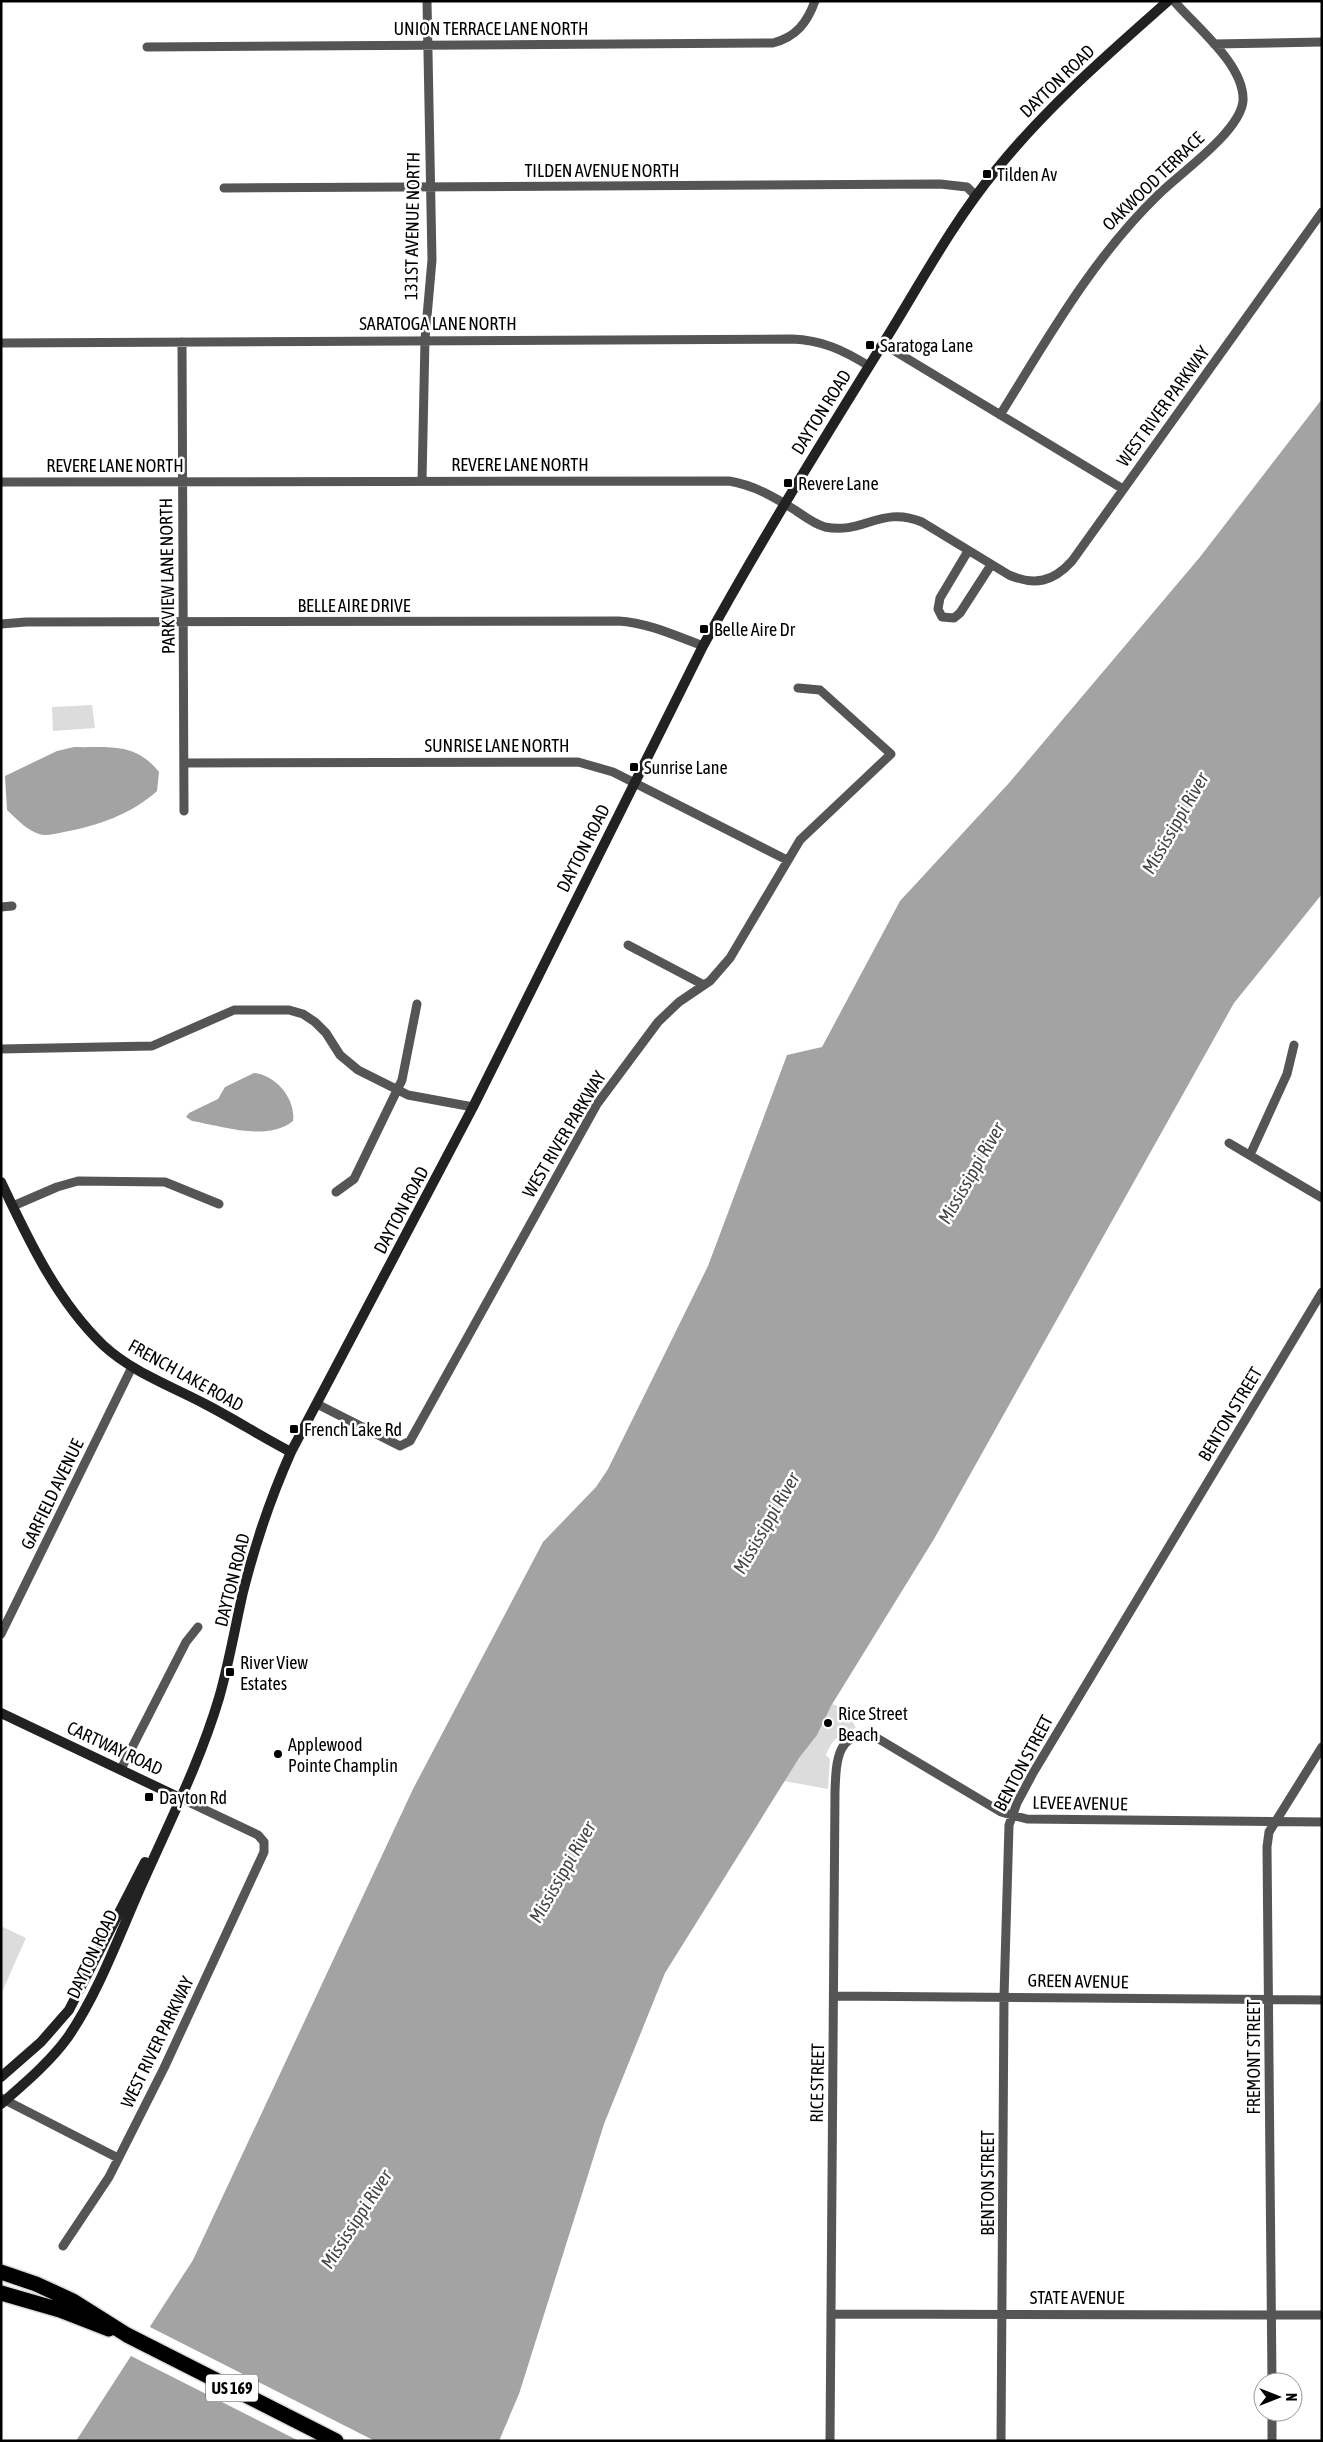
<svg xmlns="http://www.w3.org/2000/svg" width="1323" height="2442" font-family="'Asap Condensed',sans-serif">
<rect width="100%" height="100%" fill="#fff"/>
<path fill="#dcdcdc" d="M92,705L95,728L53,731L52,707Z
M832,1704C845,1708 850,1716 856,1728C840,1735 833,1737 826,1755L830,1759L828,1789L784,1781Z
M1,1926L26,1938L1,1994Z"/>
<path fill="#a3a3a3" d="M1322,399V894L1234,1003L934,1539L831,1706L817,1735L799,1758L665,1973L604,2124L519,2394L499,2441H76L193,2260L413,1789L543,1542L596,1487L608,1469L708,1266L787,1055L822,1047L900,901L1009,783L1200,557Z
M74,747C109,748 135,742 159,772L157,791C132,814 97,826 64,832C58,833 51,835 45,835C30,834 18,820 7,810L5,776L57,751Z
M254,1073C276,1075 296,1099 293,1121C267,1142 222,1126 192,1121L186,1117L189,1113L218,1099L225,1087Z"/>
<path fill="#fff" d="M148,2326L375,2441H299L129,2355Z"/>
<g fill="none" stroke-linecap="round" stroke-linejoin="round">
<defs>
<path id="highway" d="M1,2272L36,2284L73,2301L127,2335L336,2441
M1,2293L60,2310L109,2329"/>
</defs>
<use href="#highway" stroke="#dbdbdb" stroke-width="18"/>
<path stroke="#555" stroke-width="9" d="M1214,44L1322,42
M147,47L773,43C796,37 807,23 815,1
M224,188L940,184L967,187L976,196
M182,342L184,811
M1,343L792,339C822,340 843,350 869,366
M883,344L1123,489
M1000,415C1048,338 1092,259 1158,195C1180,173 1240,132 1243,101C1245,65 1196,27 1174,1
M422,481L425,339L432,260L427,1
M1,482L729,481C754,485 774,497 795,510C804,516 814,524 825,527C863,535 881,505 922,522L1009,575C1035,586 1053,582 1072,561L1322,212
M968,551L940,598L938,609L942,617L954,618L960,613L991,565
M1,624L26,622L618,621C649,623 674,635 703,646
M185,763L578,762L613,772L787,860
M1,907L12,906
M628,945L704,985
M1,1049L152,1046L234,1010H289L303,1014L315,1022L326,1033L340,1055L358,1070L408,1095L473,1107
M1229,1143L1322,1198
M1250,1155L1287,1074L1294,1045
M336,1192L354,1179L402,1080L417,1004
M13,1206L57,1187L78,1181L165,1182L219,1204
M317,1404L400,1446L410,1441L597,1104L658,1022L679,1002L710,981L730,958L800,840L891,754L820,690L798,688
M1,1634L132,1367
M121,1769L186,1642L198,1627
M834,1996L1322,2000
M1,2098L118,2158
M63,2246L109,2177L164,2068L264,1852V1842L258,1835L180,1798
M832,2314L1322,2315
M1272,2382L1267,1847L1269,1832L1322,1747
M1272,2412V2441
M830,2441L835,1792C836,1764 836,1726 877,1738L1001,1812L1027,1819L1322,1822
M1001,2441L1004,1997L1009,1825L1017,1803L1033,1773L1322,1292"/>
<path stroke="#222" stroke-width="10" d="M1,1182C28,1239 57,1301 103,1345C132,1372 171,1386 205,1404C234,1419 262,1437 291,1452
M1,1713L180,1798
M1,2077L41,2042L69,2010L145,1862
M1,2104C25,2083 50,2062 68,2037C99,1992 120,1933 142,1884C169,1823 200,1762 219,1698C229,1663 235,1627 243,1592C255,1544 271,1497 291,1452L473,1107L703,646C760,542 822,442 884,342C920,284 953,222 996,170C1047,107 1107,55 1168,1"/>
<use href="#highway" stroke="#000" stroke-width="15"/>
</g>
<g fill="#000" stroke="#fff" stroke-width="2">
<rect x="982" y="169" width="10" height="10" rx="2.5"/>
<rect x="865" y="340" width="10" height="10" rx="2.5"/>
<rect x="783" y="478" width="10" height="10" rx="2.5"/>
<rect x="699" y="624" width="10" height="10" rx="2.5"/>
<rect x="629" y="762" width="10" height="10" rx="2.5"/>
<rect x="289" y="1424" width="10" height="10" rx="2.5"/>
<rect x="225" y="1667" width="10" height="10" rx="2.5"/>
<circle cx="828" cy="1723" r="5"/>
<circle cx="278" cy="1754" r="5"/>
<rect x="144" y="1792" width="10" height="10" rx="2.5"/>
</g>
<g text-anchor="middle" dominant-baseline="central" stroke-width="5" stroke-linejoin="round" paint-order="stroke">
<rect fill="#fff" stroke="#4c4c4c" stroke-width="1" x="206" y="2374.5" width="52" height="27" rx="4"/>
<g font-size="16" font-weight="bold" fill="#000">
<text x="232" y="2388">US 169</text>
</g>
<g font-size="18" fill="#000" stroke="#fff">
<text x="491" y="28">UNION TERRACE LANE NORTH</text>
<text transform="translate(1057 81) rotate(-44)">DAYTON ROAD</text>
<text x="602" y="170">TILDEN AVENUE NORTH</text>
<text transform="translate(1153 181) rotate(-44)">OAKWOOD TERRACE</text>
<text transform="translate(412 226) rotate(-89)">131ST AVENUE NORTH</text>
<text x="438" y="323">SARATOGA LANE NORTH</text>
<text transform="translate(1163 406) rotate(-54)">WEST RIVER PARKWAY</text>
<text transform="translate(821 412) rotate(-58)">DAYTON ROAD</text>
<text x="520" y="464">REVERE LANE NORTH</text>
<text x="115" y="465">REVERE LANE NORTH</text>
<text transform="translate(167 576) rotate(-91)">PARKVIEW LANE NORTH</text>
<text x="354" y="605">BELLE AIRE DRIVE</text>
<text x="497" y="745">SUNRISE LANE NORTH</text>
<text transform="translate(583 848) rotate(-63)">DAYTON ROAD</text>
<text transform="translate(564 1134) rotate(-59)">WEST RIVER PARKWAY</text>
<text transform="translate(401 1210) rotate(-62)">DAYTON ROAD</text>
<text transform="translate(186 1375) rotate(29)">FRENCH LAKE ROAD</text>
<text transform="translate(1230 1414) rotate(-59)">BENTON STREET</text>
<text transform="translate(52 1494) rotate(-64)">GARFIELD AVENUE</text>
<text transform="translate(232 1580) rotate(-76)">DAYTON ROAD</text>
<text transform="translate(115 1748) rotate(25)">CARTWAY ROAD</text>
<text transform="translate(1023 1763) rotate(-62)">BENTON STREET</text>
<text transform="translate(1080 1803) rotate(1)">LEVEE AVENUE</text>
<text transform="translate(92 1954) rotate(-65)">DAYTON ROAD</text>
<text transform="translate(1078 1981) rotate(1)">GREEN AVENUE</text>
<text transform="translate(157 2042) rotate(-64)">WEST RIVER PARKWAY</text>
<text transform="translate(1253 2057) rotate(-90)">FREMONT STREET</text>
<text transform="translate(817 2083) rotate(-89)">RICE STREET</text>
<text transform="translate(987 2183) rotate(-90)">BENTON STREET</text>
<text x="1077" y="2297">STATE AVENUE</text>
</g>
<g font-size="18" fill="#000" stroke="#fff" text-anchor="start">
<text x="997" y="174">Tilden Av</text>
<text x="880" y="345">Saratoga Lane</text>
<text x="798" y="483">Revere Lane</text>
<text x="714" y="629">Belle Aire Dr</text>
<text x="644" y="767">Sunrise Lane</text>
<text x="304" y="1429">French Lake Rd</text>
<text x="240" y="1662">River View<tspan x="240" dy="21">Estates</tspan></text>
<text x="838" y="1713">Rice Street<tspan x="838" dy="21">Beach</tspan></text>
<text x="288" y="1744">Applewood<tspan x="288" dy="21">Pointe Champlin</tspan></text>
<text x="159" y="1797">Dayton Rd</text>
</g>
<g font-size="19" font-style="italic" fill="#444" stroke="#fff">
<text transform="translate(1175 823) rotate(-60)">Mississippi River</text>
<text transform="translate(971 1173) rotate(-60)">Mississippi River</text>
<text transform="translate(766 1523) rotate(-60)">Mississippi River</text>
<text transform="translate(562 1872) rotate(-60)">Mississippi River</text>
<text transform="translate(356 2219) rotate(-57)">Mississippi River</text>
</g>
</g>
<rect width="1323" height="2442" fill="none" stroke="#000000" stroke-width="5"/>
<g transform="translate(1278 2397) rotate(90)"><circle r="24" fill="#ffffff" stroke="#999999"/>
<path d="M0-4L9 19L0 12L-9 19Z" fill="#000000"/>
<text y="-8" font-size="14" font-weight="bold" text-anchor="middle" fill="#000000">N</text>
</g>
</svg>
